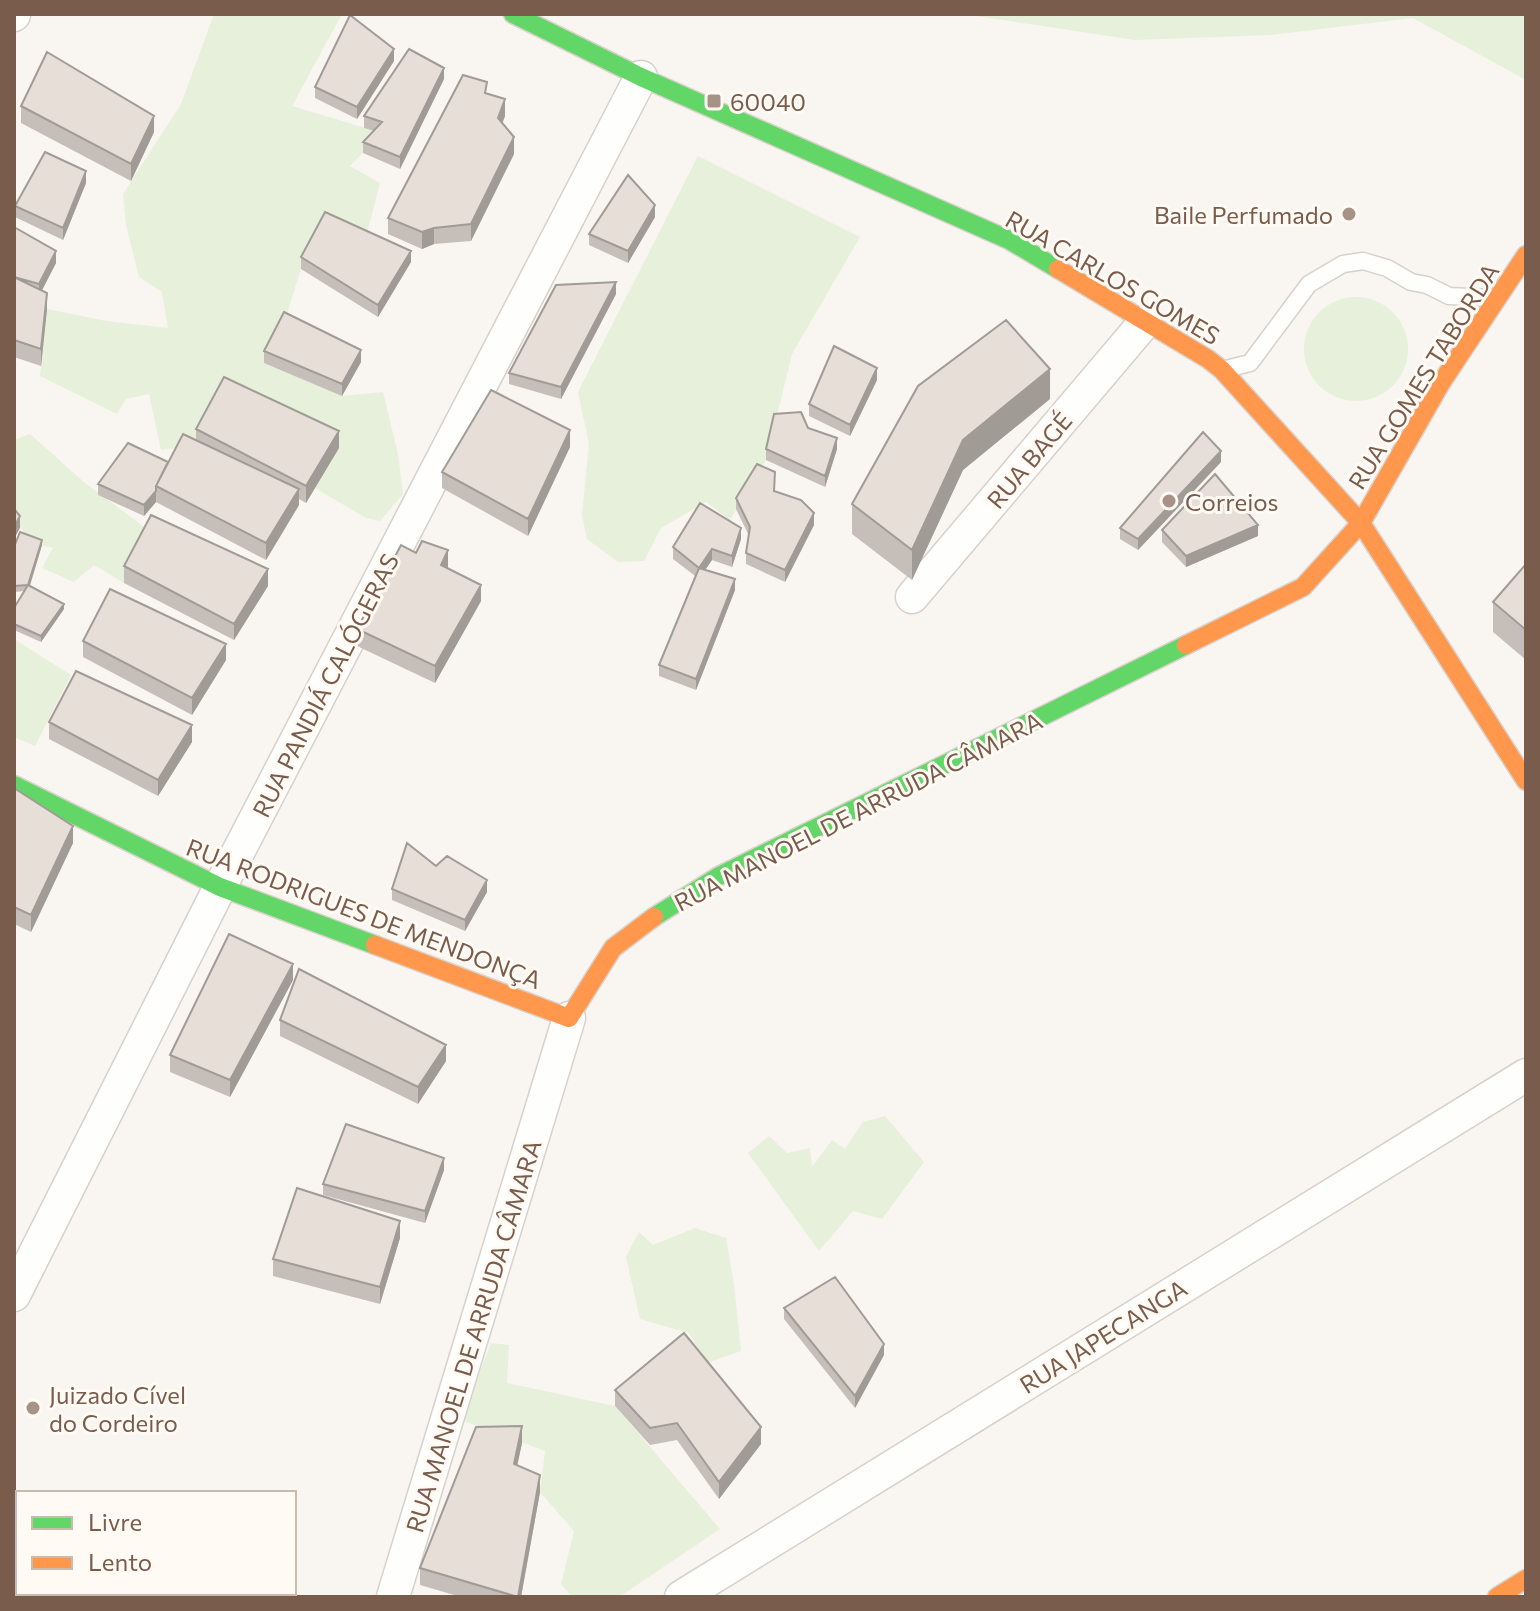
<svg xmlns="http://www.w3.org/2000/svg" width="1540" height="1611" font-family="Commissioner,sans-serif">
<rect width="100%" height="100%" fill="#f9f5f0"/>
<path fill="#e7f0db" d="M214,14H342L292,106L382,133L350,166L380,183L365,241L325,224L301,269L284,323L342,396L383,392L398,454L403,494L380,521L366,518L315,488L339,448L196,446L161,450L149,394L126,399L117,414L40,376L47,309L106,321L168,328L162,292L139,277L126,225L123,194L181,104Z
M963,14H1526V80L1413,18L1271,35L1135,40Z
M698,156L860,237L792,354L766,460L730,520L706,502L661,528L644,561L618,562L587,539L582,515L589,444L578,392Z
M1304 349a52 52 0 1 1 104 0a52 52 0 1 1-104 0Z
M30,434L85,483L151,532L124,583L94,565L74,582L42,568L53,548L35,544L14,521V440Z
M14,639L71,675L35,746L14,737Z
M885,1116L924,1162L882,1219L853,1211L819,1251L748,1153L769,1136L787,1153L810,1148L812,1167L832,1140L845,1149L863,1122Z
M695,1228L726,1238L734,1284L741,1351L707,1363L689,1333L640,1319L626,1257L639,1232L653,1245Z
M491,1343L509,1345L507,1383L615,1406L720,1529L619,1597H572L561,1584L574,1531L540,1492L545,1451L461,1420Z"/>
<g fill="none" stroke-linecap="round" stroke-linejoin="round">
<defs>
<path id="lane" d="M1226,369L1250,363L1309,284L1343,264L1363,261L1387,268L1411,282L1427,285L1449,296L1492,298"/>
<path id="street" d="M14,15V14
M912,597L1145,322
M14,1295L220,887L641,77
M393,1597L569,1018
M681,1597L1526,1075"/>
<path id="fast" d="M513,14L641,77L1009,240L1058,269
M14,785L220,887L375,945
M654,917L719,876L1186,645
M14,1589H18"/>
<path id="slow" d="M1058,269L1208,359L1222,370L1361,523L1526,781
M1186,645L1303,587L1361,523L1441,383L1526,255
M375,945L569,1018L613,948L654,917
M141,1593L175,1597
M1497,1597L1526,1579"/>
</defs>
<use href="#lane" stroke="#d7d1cb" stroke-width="19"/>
<use href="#street" stroke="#d7d1cb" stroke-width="35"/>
<use href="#fast" stroke="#d9d2cb" stroke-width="21"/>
<use href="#slow" stroke="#d9d2cb" stroke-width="21"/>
<use href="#lane" stroke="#fefefd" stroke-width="16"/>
<use href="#street" stroke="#fefefd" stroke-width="32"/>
<use href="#fast" stroke="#63d668" stroke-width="18"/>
<use href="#slow" stroke="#ff974d" stroke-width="18"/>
</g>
<path fill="#c6bfb9" d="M394,61L357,119L315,98V87Z
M444,79L400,169L363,153V142L374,131L364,128V116Z
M487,93L505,116L502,123L514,154L471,241L434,244L422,249L388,234V218Z
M21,106L154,132L131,181L21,123Z
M86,183L63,240L15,217V206Z
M655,217L628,263L589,245V234Z
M14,227L56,263L42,290L47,309L41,366L14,357Z
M301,257L411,262L378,317L301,269Z
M616,294L561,399L509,384V373Z
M264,351L361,362L342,396L264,363Z
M877,380L850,436L809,416V404Z
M1050,399L963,470L912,580L852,534V504Z
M808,428L837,449L825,487L766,460V449Z
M196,429L339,448L306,503L299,499V505L266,560L156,502L144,516L98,495V484L168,462L196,440Z
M570,447L528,536L442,488V472Z
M1221,462L1138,550L1120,539V528Z
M775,491L814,525L785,582L746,564V553L749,536L736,509V498Z
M1162,530L1258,536L1186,567L1162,542Z
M741,539L732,567L712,560L705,570L735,590L696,690L659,676V665L695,576L673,559V547Z
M42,545L30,586L64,609L41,642L14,630V608L25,591L14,592V547Z
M416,553L448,567L447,568L481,601L435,683L357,646V629Z
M1526,564V660L1493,632V602Z
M124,566L268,586L234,640L124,583Z
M83,641L226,660L192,715L83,657Z
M49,722L192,742L158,796L49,739Z
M14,788L73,843L31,932L14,924Z
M436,866L487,892L465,931L392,900V889Z
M293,980L230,1097L170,1072V1055Z
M280,1020L446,1061L418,1104L280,1036Z
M444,1170L425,1223L323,1195V1184Z
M400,1238L380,1304L273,1276V1259Z
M784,1308L884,1355L855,1408L784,1319Z
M615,1390L761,1444L719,1499L677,1440L650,1445L615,1406Z
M522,1443L517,1465L540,1492L521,1597H461L420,1585V1568Z"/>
<path fill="#a19b96" d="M394,49V61L357,119V107Z
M444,68V79L400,169V157Z
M505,99V116L498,135V118Z
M154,116V132L131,181V164Z
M514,137V154L471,241V224Z
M86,171V183L63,240V228Z
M655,205V217L628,263V251Z
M434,228V244L422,249V232Z
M56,251V263L39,296V284Z
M411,251V262L378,317V305Z
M616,282V294L561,399V387Z
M47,293V309L41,366V349Z
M361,350V362L342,396V384Z
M877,368V380L850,436V425Z
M1050,369V399L963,470L912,580V550L963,440Z
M570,430V447L528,536V519Z
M339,431V448L306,503V486Z
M837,438V449L825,487V476Z
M1221,451V462L1138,550V539Z
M299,489V505L266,560V543Z
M156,491V502L144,516V505Z
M814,513V525L785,582V570Z
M20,516V528L14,539V527Z
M1258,525V536L1186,567V556Z
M741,528V539L732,567V556Z
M42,540V545L28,591V585Z
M712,549V560L699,579V568Z
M448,550V567L441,582V565Z
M268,569V586L234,640V624Z
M735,579V590L696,690V679Z
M481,585V601L435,683V666Z
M64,604V609L41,642V636Z
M226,644V660L192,715V698Z
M192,725V742L158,796V780Z
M73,826V843L31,932V915Z
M487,880V892L465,931V920Z
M293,964V980L230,1097V1080Z
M446,1045V1061L418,1104V1087Z
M444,1158V1170L425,1223V1211Z
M400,1221V1238L380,1304V1287Z
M884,1344V1355L855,1408V1396Z
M522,1426V1443L514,1481V1464Z
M761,1427V1444L719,1499V1482Z
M540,1475V1492L521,1597H518Z"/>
<path fill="#e6ded7" stroke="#a19b96" stroke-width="2" d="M350,15L394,49L357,107L315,87Z
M409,49L444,68L400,157L363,142L382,122L364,116Z
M47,52L154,116L131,164L21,106Z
M463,75L487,82L485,93L505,99L498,118L514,137L471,224L434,228L422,232L388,218Z
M45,152L86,171L63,228L15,206Z
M628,175L655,205L628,251L589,234Z
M325,212L411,251L378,305L301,257Z
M14,227L56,251L39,284L14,277Z
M14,277L47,293L41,349L14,340Z
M616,282L561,387L509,373L556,285Z
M284,312L361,350L342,384L264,351Z
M1006,320L1050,369L963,440L912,550L852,504L918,386Z
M834,346L877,368L850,425L809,404Z
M224,377L339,431L306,486L196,429Z
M491,390L570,430L528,519L442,472Z
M801,412L808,428L837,438L825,476L766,449L774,414Z
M1203,432L1221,451L1138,539L1120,528Z
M183,434L299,489L266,543L156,486Z
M128,443L168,462L156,486V491L144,505L98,484Z
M757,464L775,472L774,491L801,500L814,513L785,570L746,553L750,527L736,498Z
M1215,474L1258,525L1186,556L1162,530Z
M700,503L741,528L732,556L712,549L699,568L673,547Z
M14,509L20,516L14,527Z
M151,515L268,569L234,624L124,566Z
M20,532L42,540L28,585L14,586V547Z
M422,541L448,550L441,565L481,585L435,666L357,629L401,545L416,553Z
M1526,564V630L1493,602Z
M699,568L735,579L696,679L659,665Z
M28,585L64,604L41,636L14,624V608Z
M110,589L226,644L192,698L83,641Z
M76,671L192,725L158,780L49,722Z
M14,788L73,826L31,915L14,907Z
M407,843L436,866L447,856L487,880L465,920L392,889Z
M229,934L293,964L230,1080L170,1055Z
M299,969L446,1045L418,1087L280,1020Z
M346,1124L444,1158L425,1211L323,1184Z
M297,1188L400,1221L380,1287L273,1259Z
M835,1277L884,1344L855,1396L784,1308Z
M684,1333L761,1427L719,1482L677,1423L650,1428L615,1390Z
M522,1426L514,1464L540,1475L518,1597L420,1568L476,1427Z"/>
<g fill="#a69286" stroke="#fffaf3" stroke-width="3">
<rect x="706" y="93" width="16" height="16" rx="4"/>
<circle cx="1349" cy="214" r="8"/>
<circle cx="1169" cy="501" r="8"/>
<circle cx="33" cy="1408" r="8"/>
</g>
<g text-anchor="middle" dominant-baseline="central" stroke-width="6" stroke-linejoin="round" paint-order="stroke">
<g font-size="24" fill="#7a5c4d" stroke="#fffaf3" text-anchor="start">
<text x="730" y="101">60040</text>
<text x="1333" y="214" text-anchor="end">Baile Perfumado</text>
<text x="1185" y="501">Correios</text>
<text x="49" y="1394">Juizado Cível<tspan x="49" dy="28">do Cordeiro</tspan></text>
</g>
<g font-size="24" fill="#7a5c4d" stroke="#fffaf3">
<text transform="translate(1113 277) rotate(30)">RUA CARLOS GOMES</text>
<text transform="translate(1423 376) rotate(-58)">RUA GOMES TABORDA</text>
<text transform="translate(1029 460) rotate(-50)">RUA BAGÉ</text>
<text transform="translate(325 685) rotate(-63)">RUA PANDIÁ CALÓGERAS</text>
<text transform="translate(858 811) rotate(-27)">RUA MANOEL DE ARRUDA CÂMARA</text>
<text transform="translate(364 913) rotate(21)">RUA RODRIGUES DE MENDONÇA</text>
<text transform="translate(473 1336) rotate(-73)">RUA MANOEL DE ARRUDA CÂMARA</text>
<text transform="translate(1103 1336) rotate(-32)">RUA JAPECANGA</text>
</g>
</g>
<rect width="1540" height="1611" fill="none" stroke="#7a5c4d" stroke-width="32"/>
<rect x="16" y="1491" width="280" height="104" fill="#fffaf3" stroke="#cabbb1" stroke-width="2"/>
<rect x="32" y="1517" width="40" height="12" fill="#63d668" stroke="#cabbb1" stroke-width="2"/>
<text x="88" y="1531" font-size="24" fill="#7a5c4d">Livre</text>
<rect x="32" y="1557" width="40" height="12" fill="#ff974d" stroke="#cabbb1" stroke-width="2"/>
<text x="88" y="1571" font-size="24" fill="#7a5c4d">Lento</text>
</svg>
